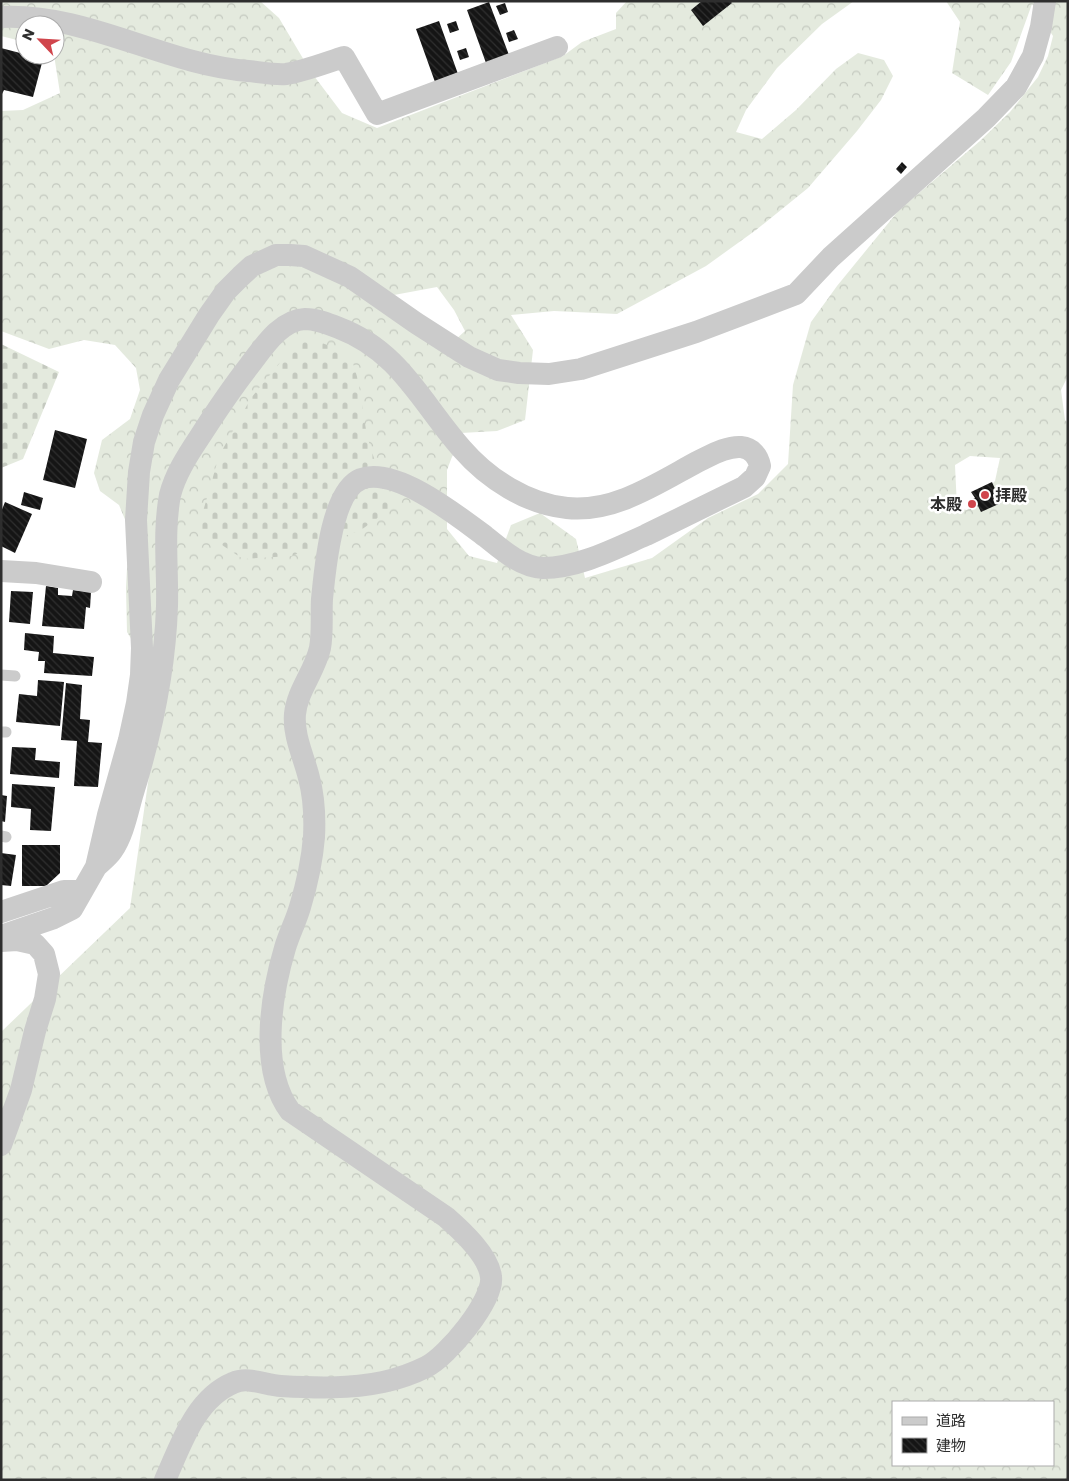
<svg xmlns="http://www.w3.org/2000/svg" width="1069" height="1481" font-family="Poppins,'Noto Sans JP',sans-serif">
<defs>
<pattern id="forest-crowns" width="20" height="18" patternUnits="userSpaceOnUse" patternTransform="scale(1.25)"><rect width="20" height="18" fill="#e4eade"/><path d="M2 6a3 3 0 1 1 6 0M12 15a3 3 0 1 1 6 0" fill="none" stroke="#c4c9bf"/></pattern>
<pattern id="cemetery-stones" width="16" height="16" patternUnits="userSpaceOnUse" patternTransform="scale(1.25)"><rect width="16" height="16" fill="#e4eade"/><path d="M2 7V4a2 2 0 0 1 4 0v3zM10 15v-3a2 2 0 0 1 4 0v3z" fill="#c4c9bf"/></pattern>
<pattern id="building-back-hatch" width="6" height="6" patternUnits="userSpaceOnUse" patternTransform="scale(1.25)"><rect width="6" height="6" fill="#151515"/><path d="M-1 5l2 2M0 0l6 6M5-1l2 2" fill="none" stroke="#2f2f2f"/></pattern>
</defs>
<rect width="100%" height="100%" fill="#fff"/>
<path fill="url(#forest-crowns)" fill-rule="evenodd" d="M1,1H260L279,18L311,72L342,113L377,128L563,56L582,42L616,29V13L627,1H854L822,24L777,68L746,110L736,132L762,139L796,110L836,69L858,53L884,60L893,76L881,100L857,131L808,188L756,230L706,266L617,314L554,311L511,315L533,350L525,420L497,431L461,433L447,470V529L469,556L497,563L511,525L540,513L576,539L585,578L652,558L708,518L758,494L788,464L793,385L811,322L837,286L899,210L980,141L1010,112L1038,77L1048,56L1053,36L1032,4L1011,62L988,95L952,73L960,22L946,1H1068V376L1061,390L1065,420L1068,423V1480H1V1032L130,908L154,741L143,658L127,632L126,588L129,529L119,505L100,491L94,473L102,440L130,419L140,390L136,368L115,345L84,340L49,349L1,331V111L23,110L60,93L54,55L55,25H25V42L1,36ZM437,287L454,310L465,331L442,352L394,295ZM970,456L1000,458L995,481L967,510L957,508L955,465ZM893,1402H1053V1465H893Z"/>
<path fill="url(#cemetery-stones)" d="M302,336L350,353L358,380L367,436L390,509L361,530L291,556L243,559L198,529L219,456L251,398Z
M1,344L59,372L23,459L1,468Z"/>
<path fill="url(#building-back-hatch)" d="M702,1H730L732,3L703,26L691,10Z
M489,2L509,55L486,63L467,10Z
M505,3L508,12L500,15L496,6Z
M439,21L458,74L435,82L416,29Z
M456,21L459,30L450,33L447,24Z
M514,30L518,39L509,42L506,33Z
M1,48L43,59L33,97L4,90L1,96Z
M466,48L469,57L460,60L457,51Z
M902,162L907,167L901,174L896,169Z
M55,430L87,439L75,488L43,480Z
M992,482L1001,503L981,512L978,506L970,510L967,502L975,498L971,492Z
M24,492L43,498L40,510L21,505Z
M5,502L32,514L15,553L1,546V512Z
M46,586L58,588V595L72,596L73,590L91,592L90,608L86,607L84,629L42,626Z
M11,591L33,592L30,624L9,622Z
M25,633L54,636L53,653L94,657L92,676L44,673L45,661H38L39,652L24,650Z
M38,680L64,682L60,726L16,722L19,694L37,696Z
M66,683L82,685L80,719L90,720L88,742L102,743L98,787L74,786L77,741L61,740Z
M12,747L36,748L35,760L60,762L59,778L10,774Z
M12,784L55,787L51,831L30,830L31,809L11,807Z
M1,795L7,796L5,822L1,821Z
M22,845H60V873L46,886H22Z
M1,853L16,855L11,886L1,885Z"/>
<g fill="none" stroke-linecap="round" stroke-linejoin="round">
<path stroke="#cbcbcb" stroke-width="11" d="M1,675L15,676
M1,732H6
M1,836L6,837"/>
<path stroke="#cbcbcb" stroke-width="22" d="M1,17C87,13 163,64 248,71C260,72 274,75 286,74C302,72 328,62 344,57L377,114L557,47
M1,571L36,573L91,582
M96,867C101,862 108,857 112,851C123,835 127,814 132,796C151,735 165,671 167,606C168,570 163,532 170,495C175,475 187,456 199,438C215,413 231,389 249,366C263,348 280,320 305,319C317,319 329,324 339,328C400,351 422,404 462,449C488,479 527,504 567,508C614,513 658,483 697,462C710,456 726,446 741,447C752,448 758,456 760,466L755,477L744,487C711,503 679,519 646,535C614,549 578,568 543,568C521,567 502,550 486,537C459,517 396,466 361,479C331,491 325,570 322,599C321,615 323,632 320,648C315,671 297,691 295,714C293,736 304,757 309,778C314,797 315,817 314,837C312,861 307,884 300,907C296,921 289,934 285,948C271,995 259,1069 290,1111L446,1217C462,1231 489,1256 491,1277C494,1300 447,1357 426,1367C414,1373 397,1379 383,1382C350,1389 315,1388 281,1386C265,1385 248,1376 233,1383C195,1399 181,1445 165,1480
M1,912L64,891H75L80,895
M1,936L54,918L72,909L96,867L108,815L129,740L137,703L141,675L142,648L136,520L139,472L144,442L153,415L169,380L209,315L226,291L241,276L252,266L276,255H290L304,256L350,277L416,323L469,357L498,370L519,373L549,374L581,369L696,332L796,294L831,257L986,118L1016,87L1033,56L1041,27L1045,1
M1,941L17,940L35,944L44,954L49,974L45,999L35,1031L21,1090L1,1145"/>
</g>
<g fill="#d0454c" stroke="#fff" stroke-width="2">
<circle cx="985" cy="495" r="5"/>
<circle cx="972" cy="504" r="5"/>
</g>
<g text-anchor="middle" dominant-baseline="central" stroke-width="5" stroke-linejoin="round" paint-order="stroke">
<g font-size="16" font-weight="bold" fill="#2e2e2e" stroke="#fff" text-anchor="start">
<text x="995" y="495">拝殿</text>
<text x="962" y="504" text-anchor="end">本殿</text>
</g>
</g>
<rect width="1069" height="1481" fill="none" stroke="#2e2e2e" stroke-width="5"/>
<rect x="892" y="1401" width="162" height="65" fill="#ffffff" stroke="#ababab"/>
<rect x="902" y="1417" width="25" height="8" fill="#cbcbcb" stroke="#ababab"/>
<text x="936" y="1426" font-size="15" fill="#2e2e2e">道路</text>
<rect x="902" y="1438" width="25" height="15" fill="url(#building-back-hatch)" stroke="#ababab"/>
<text x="936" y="1451" font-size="15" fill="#2e2e2e">建物</text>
<g transform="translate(40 40) rotate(295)"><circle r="24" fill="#ffffff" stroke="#ababab"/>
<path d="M0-4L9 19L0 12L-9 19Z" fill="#d0454c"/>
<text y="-8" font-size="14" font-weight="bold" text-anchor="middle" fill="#2e2e2e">N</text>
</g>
</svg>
